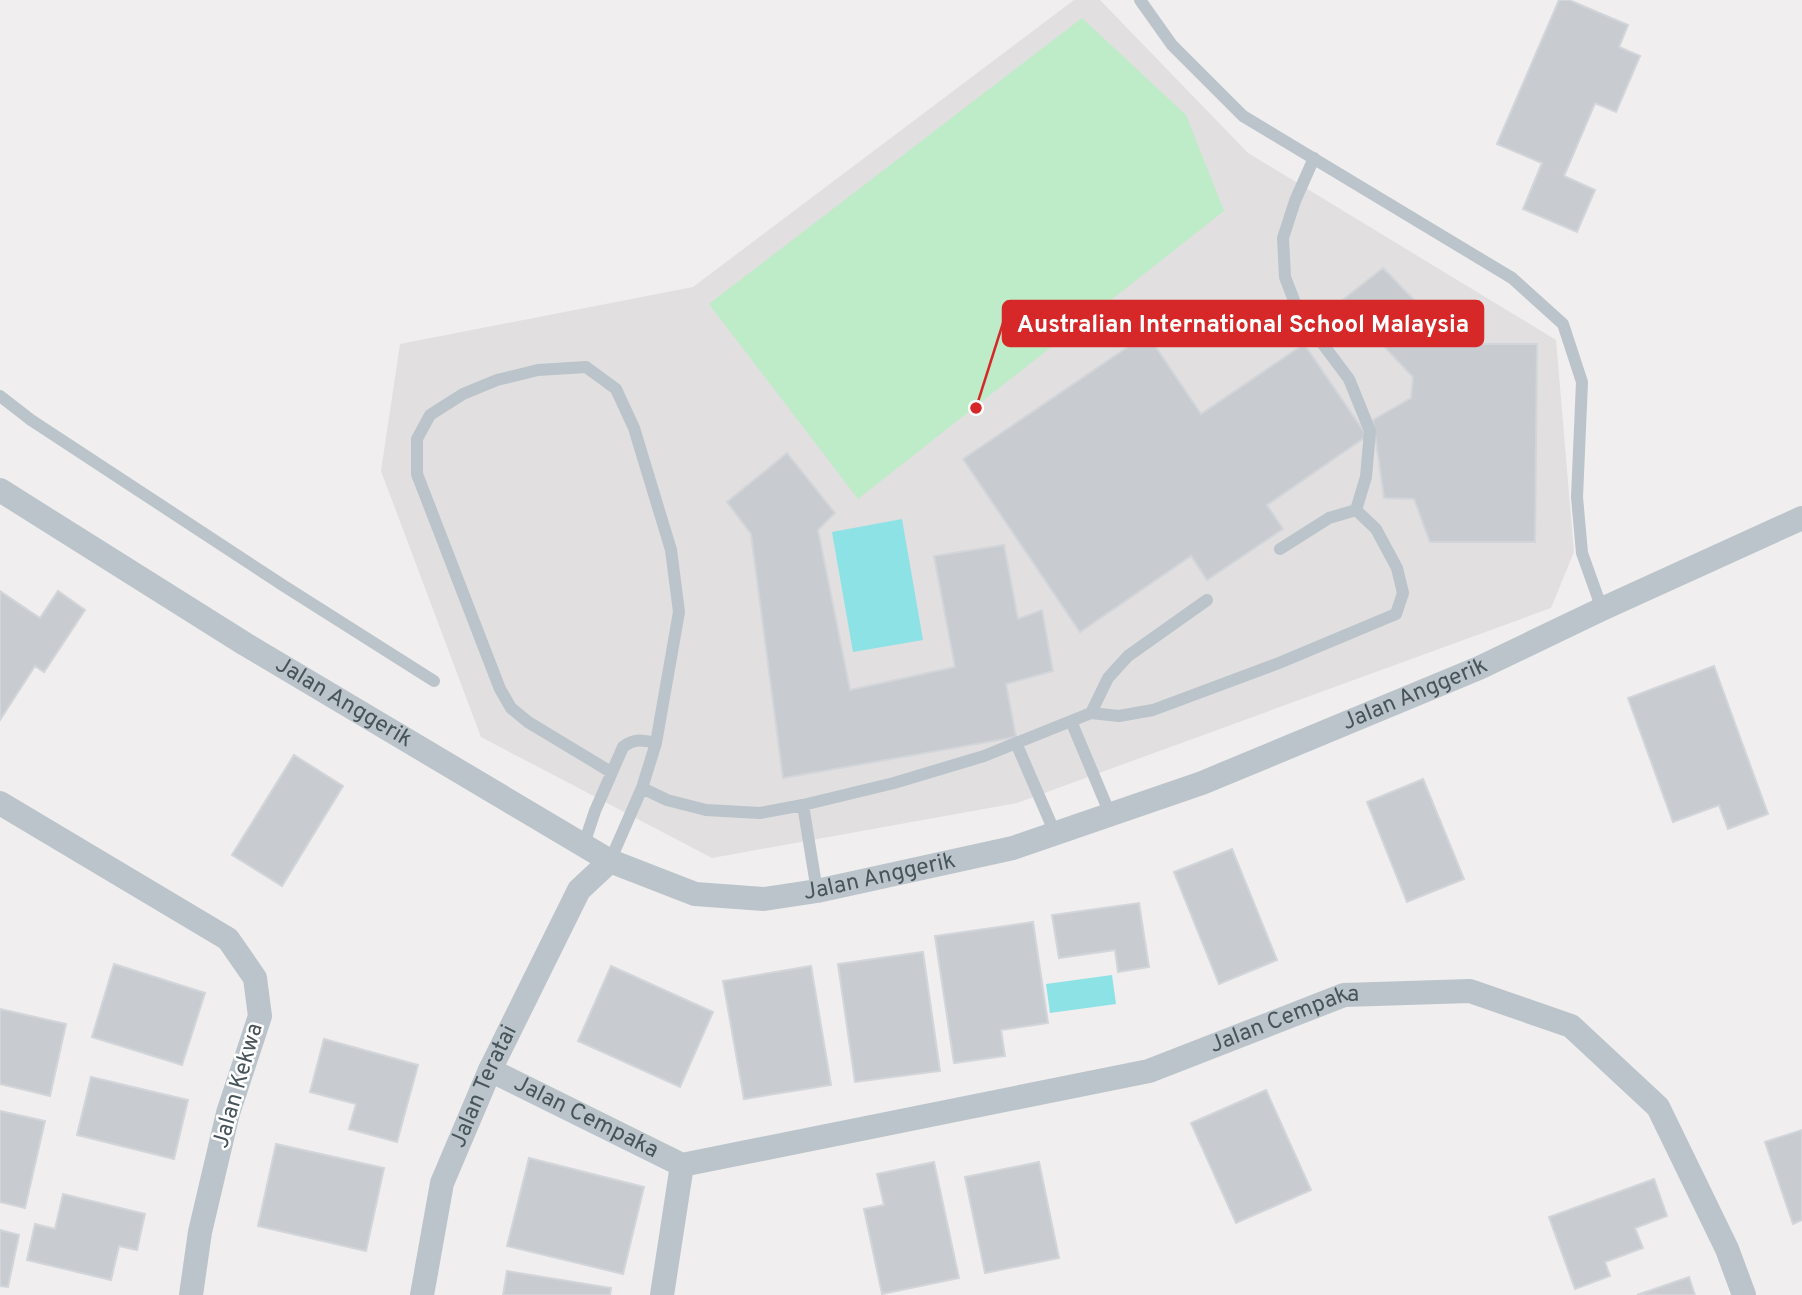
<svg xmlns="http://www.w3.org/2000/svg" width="1802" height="1295" font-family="Overpass,sans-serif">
<rect width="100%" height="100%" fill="#f0eeee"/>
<path fill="#e1dfdf" d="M1074,0H1100L1248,153L1556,340L1574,552L1551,608L1017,803L712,858L481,737L381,471L400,344L693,287Z"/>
<path fill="#beecc8" d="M1082,18L1186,115L1224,211L858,499L709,304Z"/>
<path fill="#8de2e6" d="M902,519L923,640L853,652L832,532Z
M1112,975L1116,1004L1050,1013L1046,984Z"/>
<path fill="#c8ccd0" stroke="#d2d5d9" stroke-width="2" d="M1559,0H1569L1628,25L1619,47L1640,56L1616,112L1595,103L1564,176L1595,190L1577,232L1523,209L1542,163L1497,144Z
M1383,268L1457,344H1537L1535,542H1430L1414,499L1384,498L1373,420L1411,398L1413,377L1341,301Z
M1147,334L1201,414L1304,344L1367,436L1267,505L1283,529L1207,580L1191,556L1080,632L963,459Z
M787,453L835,513L818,530L850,690L955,667L934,556L1004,545L1018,619L1042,610L1053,671L1006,684L1016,737L783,778L751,534L727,502Z
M0,591L40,618L58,591L85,610L44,672L35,666L0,720Z
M1714,666L1768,814L1728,829L1719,805L1673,822L1628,698Z
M294,755L343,786L282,886L232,855Z
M1423,779L1464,879L1407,902L1367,802Z
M1232,849L1277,960L1219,984L1174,872Z
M1139,903L1149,967L1118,972L1115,950L1059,958L1052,915Z
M1033,922L1048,1023L1001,1030L1005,1056L954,1063L935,936Z
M923,952L940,1071L855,1082L838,964Z
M114,964L205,993L182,1065L92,1037Z
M611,966L713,1012L680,1087L578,1041Z
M811,966L831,1085L744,1099L723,981Z
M0,1009L66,1024L50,1096L0,1084Z
M324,1039L418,1065L397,1142L349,1129L356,1104L310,1092Z
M91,1077L188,1100L174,1159L77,1135Z
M1266,1090L1311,1190L1236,1223L1191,1123Z
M0,1111L45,1121L25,1208L0,1202Z
M1802,1130V1220L1793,1224L1765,1142Z
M276,1144L384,1168L366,1251L258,1226Z
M529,1158L644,1187L623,1274L507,1246Z
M934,1162L959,1278L882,1294L864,1209L884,1205L877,1174Z
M1039,1162L1059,1258L985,1273L965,1177Z
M1654,1179L1667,1216L1635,1228L1643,1248L1605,1262L1610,1276L1575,1289L1549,1217Z
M63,1194L145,1214L137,1250L119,1246L111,1280L27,1260L35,1224L55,1229Z
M0,1230L19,1235L8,1287L0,1286Z
M507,1271L611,1288L610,1295H503Z
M1689,1277L1695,1295H1637Z"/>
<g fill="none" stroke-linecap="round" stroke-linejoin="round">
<path stroke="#bac4ca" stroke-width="12" d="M1140,0L1172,45L1243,116L1512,278L1563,324L1582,382L1577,497L1582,553L1602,609
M1314,158L1295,201L1283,238L1285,277L1298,311L1349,379L1370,431L1366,477L1356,510
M0,396L31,420L284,586L434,681
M1091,713L1108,678L1128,656L1207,600
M1071,721L1110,814
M1016,743L1055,833
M642,788L667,800L706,810L760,813L803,805L894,783L984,756L1091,713L1119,716L1153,710L1279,663L1396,614L1403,593L1397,568L1376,529L1356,510L1329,518L1280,549
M803,805L817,891
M583,847L595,811L623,747C634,738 643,740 656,743
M610,861L642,788L656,743L679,612L671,550L634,428L616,389L586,367L538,370L497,380L463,394L430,415L417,439V474L500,689L511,708L528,722L611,772"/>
<g stroke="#bac4ca" stroke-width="24">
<path id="s1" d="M0,490L245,644L610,861L695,894L764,899L817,891L1013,848L1202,783L1479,668L1602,609L1802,518"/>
<path d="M0,803L228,939L255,978L260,1016L228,1113L200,1232L191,1295"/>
<path id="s2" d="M490,1070L682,1165L1149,1071L1344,995L1470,991L1571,1026L1658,1107L1727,1249L1744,1295"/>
<path id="s3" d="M422,1295L442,1183L490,1070L579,890L610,861"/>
<path d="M662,1295L682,1165"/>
</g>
</g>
<g text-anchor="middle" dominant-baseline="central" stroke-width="5" stroke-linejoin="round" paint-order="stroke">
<g font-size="23" fill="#47545a" stroke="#fff">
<text stroke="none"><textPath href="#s1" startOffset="1559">Jalan Anggerik</textPath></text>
<text stroke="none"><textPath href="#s1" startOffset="404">Jalan Anggerik</textPath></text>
<text stroke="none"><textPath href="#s1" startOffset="992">Jalan Anggerik</textPath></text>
<text stroke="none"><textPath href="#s2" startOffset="836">Jalan Cempaka</textPath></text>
<text transform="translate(239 1086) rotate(-74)">Jalan Kekwa</text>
<text stroke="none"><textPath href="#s3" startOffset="219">Jalan Teratai</textPath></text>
<text stroke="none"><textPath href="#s2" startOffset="107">Jalan Cempaka</textPath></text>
</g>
</g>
<path fill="none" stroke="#d62828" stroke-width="2.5" d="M976 408L1003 323"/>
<circle fill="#d62828" stroke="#fff" stroke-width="2.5" cx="976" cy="408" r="7"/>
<rect fill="#d62828" stroke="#d62828" stroke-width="2.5" x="1003" y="301" width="480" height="45" rx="7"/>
<g font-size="24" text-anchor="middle" font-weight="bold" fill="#fff">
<text x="1243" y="332">Australian International School Malaysia</text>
</g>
</svg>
